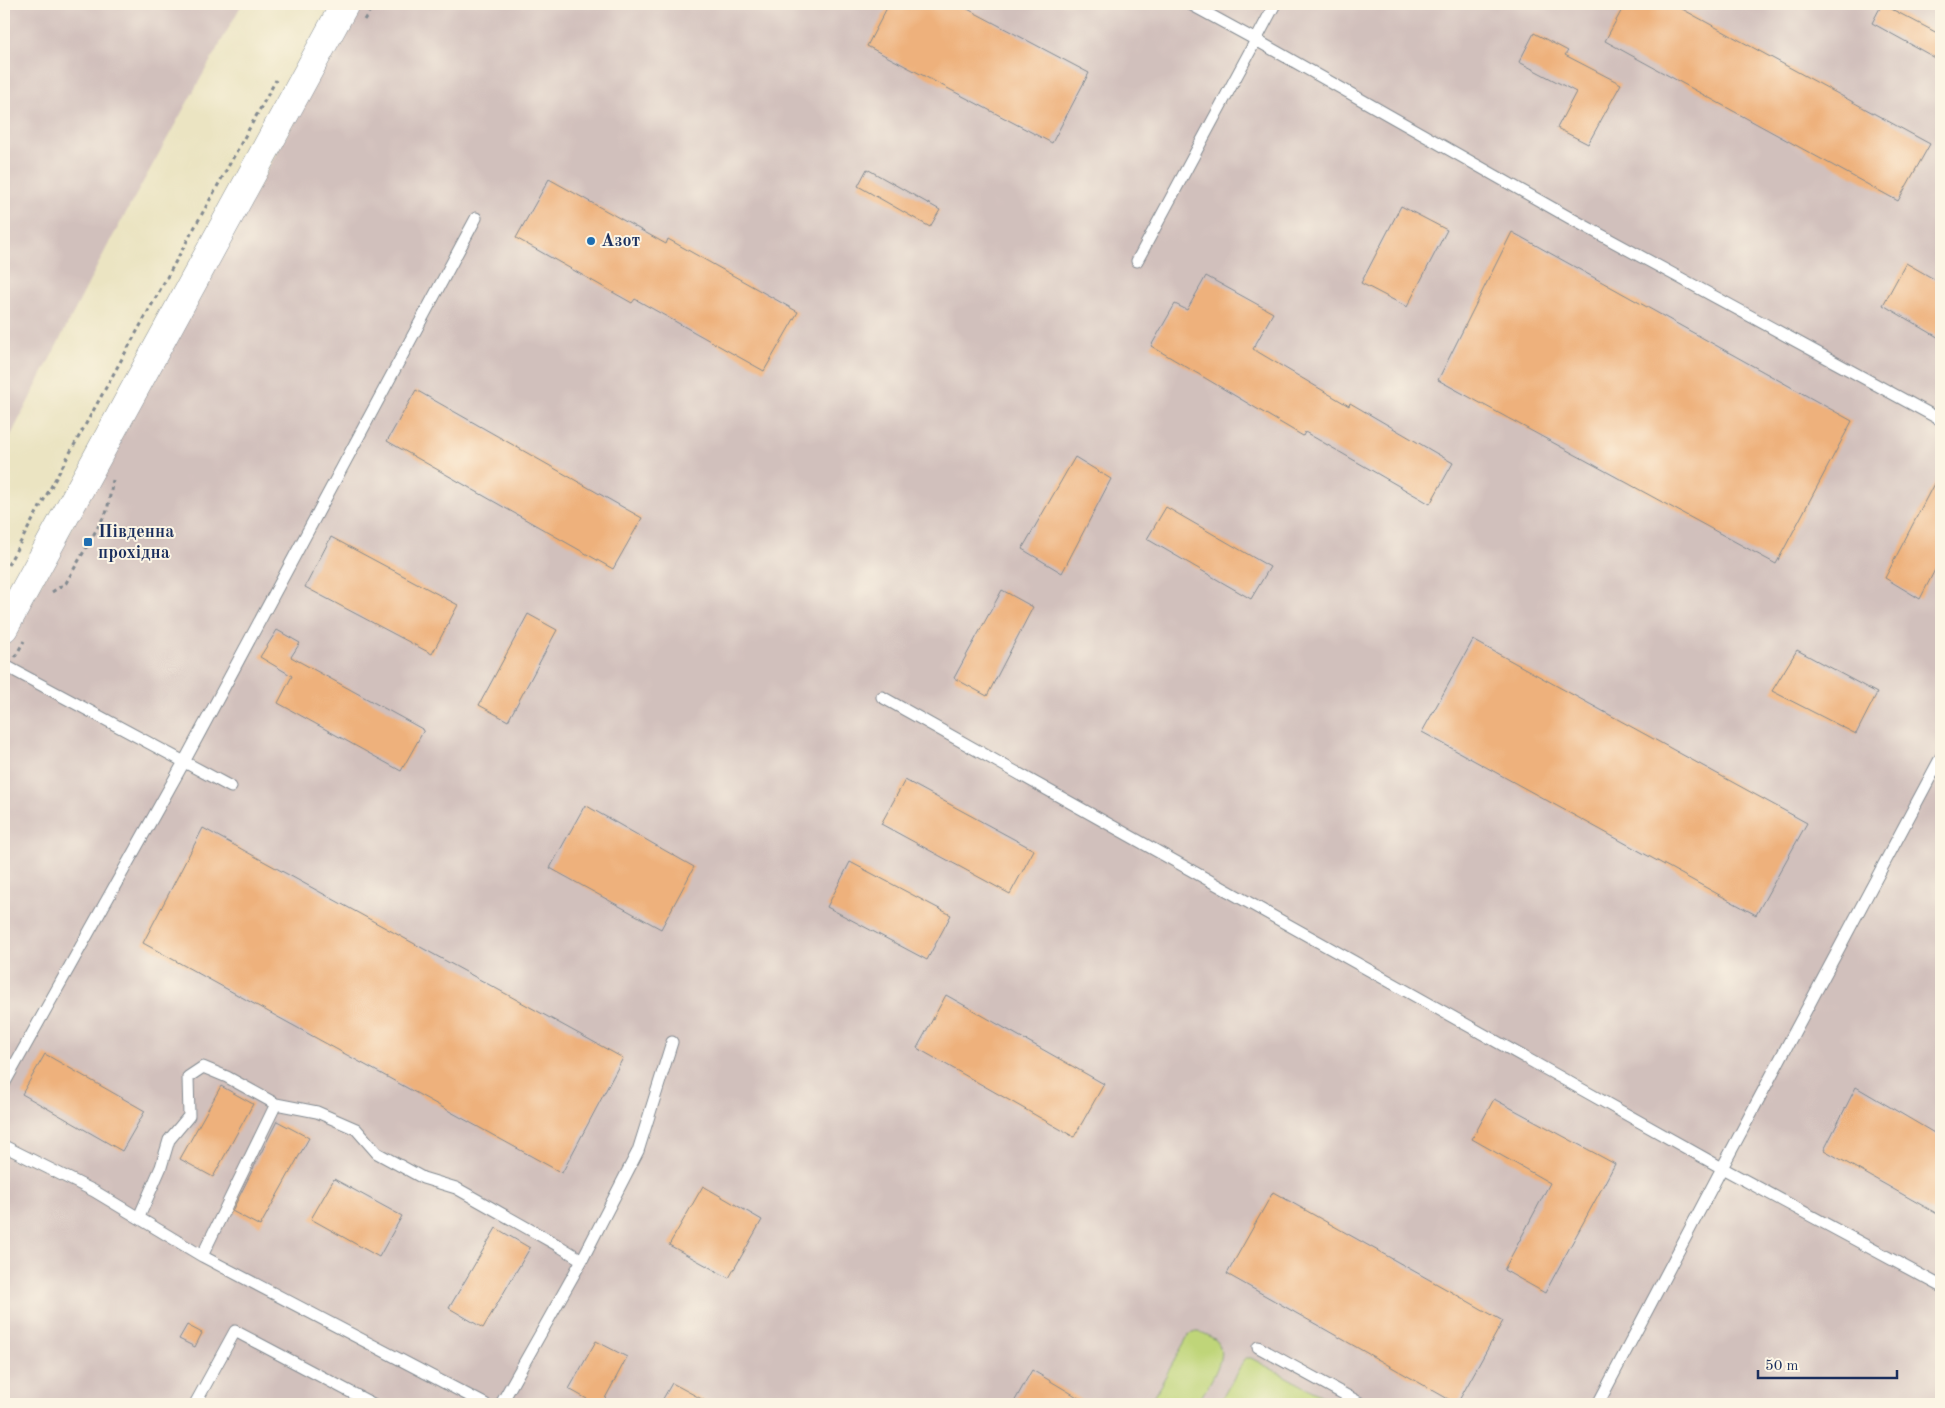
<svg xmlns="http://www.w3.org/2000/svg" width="1945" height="1408" font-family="'Old Standard TT',serif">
<rect width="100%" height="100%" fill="#fcf5e5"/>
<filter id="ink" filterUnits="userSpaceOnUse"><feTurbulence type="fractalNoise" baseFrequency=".02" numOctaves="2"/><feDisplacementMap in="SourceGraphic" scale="10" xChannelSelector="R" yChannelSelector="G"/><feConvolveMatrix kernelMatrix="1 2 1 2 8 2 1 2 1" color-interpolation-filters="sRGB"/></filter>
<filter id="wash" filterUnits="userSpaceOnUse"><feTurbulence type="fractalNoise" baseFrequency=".0096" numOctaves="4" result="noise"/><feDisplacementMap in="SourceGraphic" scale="20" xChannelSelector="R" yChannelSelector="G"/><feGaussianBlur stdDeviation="1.12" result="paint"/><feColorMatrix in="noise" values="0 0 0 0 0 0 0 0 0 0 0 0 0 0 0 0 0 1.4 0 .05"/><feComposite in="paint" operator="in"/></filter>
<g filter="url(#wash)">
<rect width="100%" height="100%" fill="#ebe4c2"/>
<path fill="#d1c0bc" d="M4,4H242L107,247L4,449Z
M358,4H1941V1404H4V651Z"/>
<path fill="#bfd579" stroke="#6d826c" d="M1196,1332C1203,1332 1205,1334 1211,1337C1236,1349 1206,1388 1197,1404H1150L1189,1334Z
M1245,1358H1251L1337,1404H1219Z"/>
<g id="blocks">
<path fill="#eeb17c" d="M889,4H958L1089,73L1052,143L867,46Z
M1625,4H1673L1930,144L1898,201L1605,41Z
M1882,4L1941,35V61L1872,23Z
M1534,33L1568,51L1565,55L1621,84L1588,144L1557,128L1576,92L1519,62Z
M867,169L940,210L930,227L858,186Z
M549,179L666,244L668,239L798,312L764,371L635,299L632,303L516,238Z
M1401,206L1447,230L1407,307L1361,283Z
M1512,232L1852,421L1776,564L1438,380Z
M1906,263L1941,283V339L1883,305Z
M1206,276L1273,313L1253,349L1349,406L1350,403L1453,463L1430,504L1305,432L1303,436L1151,346L1175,304L1187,310Z
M416,390L642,518L613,569L387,441Z
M1075,457L1111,479L1062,573L1022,549Z
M1941,470V558L1920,599L1885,578Z
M1166,507L1270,567L1251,599L1147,539Z
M331,537L458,605L432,654L305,587Z
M1002,590L1033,607L987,696L954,678Z
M528,614L557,630L508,721L479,705Z
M277,630L300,643L291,657L424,730L401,771L278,703L292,676L260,657Z
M1473,640L1807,823L1756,915L1422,732Z
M1797,650L1877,693L1856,734L1772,691Z
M905,780L1034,850L1010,894L881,824Z
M585,805L694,867L661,929L550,868Z
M203,828L623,1058L562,1173L143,943Z
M850,862L951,915L927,960L827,907Z
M946,995L1104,1084L1074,1137L917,1048Z
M45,1054L145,1111L122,1151L22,1094Z
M221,1086L253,1104L213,1177L180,1159Z
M1856,1087L1941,1137V1216L1824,1150Z
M1494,1099L1615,1164L1545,1293L1504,1270L1550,1183L1472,1139Z
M277,1121L309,1138L260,1226L232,1211Z
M334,1179L402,1216L379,1257L311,1219Z
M703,1186L762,1220L729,1278L669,1245Z
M1273,1192L1503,1321L1457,1404L1227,1274Z
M496,1228L530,1248L483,1328L449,1308Z
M187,1325L202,1333L195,1347L179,1339Z
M596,1341L627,1357L602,1404H596L569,1389Z
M1032,1370L1089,1404H1013Z
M672,1383L711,1404H660Z"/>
</g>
</g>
<g filter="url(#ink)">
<use href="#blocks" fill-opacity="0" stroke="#838a90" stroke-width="1"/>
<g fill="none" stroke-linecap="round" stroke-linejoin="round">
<defs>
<path id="service" d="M1190,4L1256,40L1275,4
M1137,261L1256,40L1570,218L1941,420
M4,665L231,787
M882,697L1722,1168L1941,1286
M4,1084L184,762L476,218
M276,1104L317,1112L356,1129L377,1153L423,1178L456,1188L559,1246L582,1260
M4,1146L94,1191L202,1256L485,1404
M139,1217L161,1167L169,1140L189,1116L188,1077L203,1067L227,1077L276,1104L202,1256
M1258,1347L1362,1404
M195,1404L235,1331L373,1404
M501,1404L582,1260L638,1151L672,1042
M1598,1404L1722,1168L1941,757"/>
<path id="secondary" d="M4,628L345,4"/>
</defs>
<use href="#service" stroke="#838a90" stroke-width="13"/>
<use href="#secondary" stroke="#838a90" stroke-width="29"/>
<path stroke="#838a90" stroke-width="3" stroke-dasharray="4 4" stroke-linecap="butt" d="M364,20L374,4
M4,572L276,80
M52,592L66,583L107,511L113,480
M15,657L24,641"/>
<use href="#service" stroke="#fff" stroke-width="11"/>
<use href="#secondary" stroke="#fff" stroke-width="28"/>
</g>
</g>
<g fill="#1f6fb2" stroke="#fcf5e5" stroke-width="2">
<circle cx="591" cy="241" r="5"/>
<rect x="83" y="537" width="10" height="10" rx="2.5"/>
</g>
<g text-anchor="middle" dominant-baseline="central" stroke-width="4" stroke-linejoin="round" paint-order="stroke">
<g font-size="18" font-weight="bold" fill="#1b2f5e" stroke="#fcf5e5" text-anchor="start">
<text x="601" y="241">Азот</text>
<text x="98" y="532">Південна<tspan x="98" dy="21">прохідна</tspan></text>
</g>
</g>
<rect width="1945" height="1408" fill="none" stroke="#fcf5e5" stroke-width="20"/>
<path d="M1758 1370v8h139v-8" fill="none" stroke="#1b2f5e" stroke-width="2.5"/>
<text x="1765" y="1370" font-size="15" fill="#1b2f5e" stroke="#fcf5e5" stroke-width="4" paint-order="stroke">50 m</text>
</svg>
